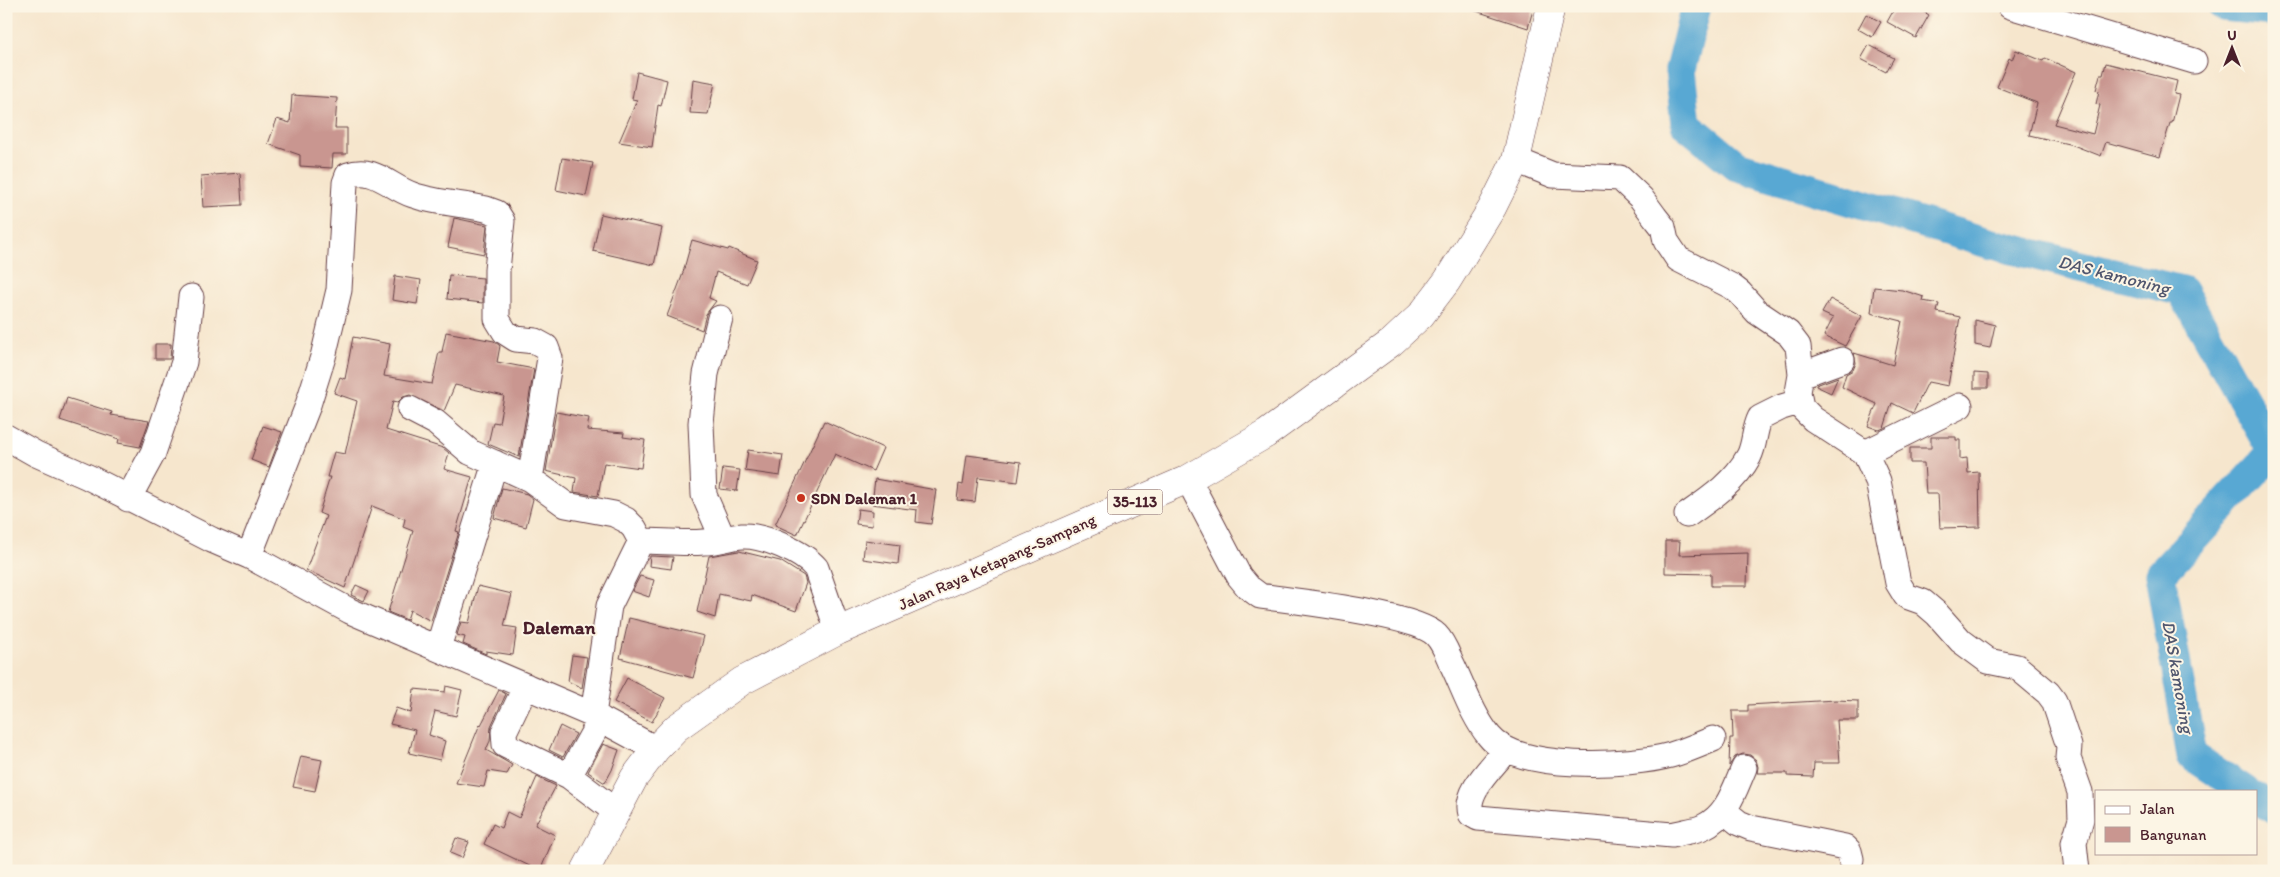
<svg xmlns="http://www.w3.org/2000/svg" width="2280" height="877" font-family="Itim,sans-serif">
<rect width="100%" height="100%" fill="#fcf5e5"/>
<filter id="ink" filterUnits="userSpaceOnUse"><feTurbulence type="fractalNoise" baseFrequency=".02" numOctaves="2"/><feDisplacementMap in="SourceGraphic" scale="10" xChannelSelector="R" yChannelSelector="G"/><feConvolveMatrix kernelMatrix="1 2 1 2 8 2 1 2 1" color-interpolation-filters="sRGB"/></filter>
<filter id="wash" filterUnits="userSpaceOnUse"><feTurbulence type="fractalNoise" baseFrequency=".0096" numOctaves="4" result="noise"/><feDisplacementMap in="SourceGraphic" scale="20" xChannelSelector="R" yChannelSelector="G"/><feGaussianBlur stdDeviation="1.12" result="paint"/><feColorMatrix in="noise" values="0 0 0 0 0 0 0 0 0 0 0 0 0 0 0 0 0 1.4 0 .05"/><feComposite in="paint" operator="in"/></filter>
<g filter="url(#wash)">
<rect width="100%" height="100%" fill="#f6e6cd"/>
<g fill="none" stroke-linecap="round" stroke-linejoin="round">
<path stroke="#59a8d3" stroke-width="31" d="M1696,6L1680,70L1686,124L1737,166L1988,243L2182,291L2273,452L2160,575L2192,756L2245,791
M2223,6L2274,11
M2256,798L2274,809"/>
</g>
<g id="blocks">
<path fill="#c99690" d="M1470,6H1534L1528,28L1470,9Z
M1896,6H1914L1929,15L1916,38L1887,22Z
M1866,14L1881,22L1872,37L1858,29Z
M1869,45L1894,58L1886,72L1861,59Z
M2016,50L2043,61L2045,58L2076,72L2054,124L2093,134L2100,105L2096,104L2099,91L2096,90L2100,75H2103L2106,63L2177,81L2174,94L2179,95L2172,123H2170L2160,157L2106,142L2101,156L2073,145L2029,135L2037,103L1997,87L2009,58L2012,60Z
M637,72L667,80L661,106L658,105L652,147L619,142L637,100L632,99Z
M693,79L715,83L708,114L690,113Z
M292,95L337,98L335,128H347V154H333L332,168L300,166V155L268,144L277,119L290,123Z
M562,158L593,163L586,196L556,190Z
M240,173L242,205L203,207L201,176Z
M601,214L662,228L654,265L593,251Z
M454,218L487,225L484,254L448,247Z
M692,240L728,250L729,248L757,260L747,284L716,272L709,298L716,301L706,314L702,330L667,316L682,276Z
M449,275L483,278V303L447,299Z
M395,276L421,280L417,304L392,300Z
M1874,287L1902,290L1924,297L1923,301L1939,304L1937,312L1960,317L1948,386L1928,382L1913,413L1892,403L1884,428L1879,430L1868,426L1877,404L1842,387L1846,374L1853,370L1856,363L1854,353L1893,365L1902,321L1871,313Z
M1830,299L1862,316L1845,346L1824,336L1833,318L1822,313Z
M1975,320L1995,325L1990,348L1975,345Z
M446,332L494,341L500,346L497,362L534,369L519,457L488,444L493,422L499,423L504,396L455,385L444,411L410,395L403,397L398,402L393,401L386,430L443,448L449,453L444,469L472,477L456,531L459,532L431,621L410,610L407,620L388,612L413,531L403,527L405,519L372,506L345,588L306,570L326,516L319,513L330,477H327L334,452L345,454L357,401L334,393L340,377L345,379L353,337L390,344L384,376L432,384L439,352H442Z
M155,344H171L170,359H155Z
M1974,373L1988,374V388H1974Z
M1838,377L1831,393L1816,386V385Z
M67,398L112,412L111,415L149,421L140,447L118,443L119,439L60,420Z
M556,412L589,418L587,430L624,433L623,437L645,440L641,468L604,463L598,496L574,492L576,478L546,471Z
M824,421L883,448L873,471L835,454L797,535L775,525Z
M263,426L282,432L269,467L251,460Z
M1931,437H1956V440H1960V459L1967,458L1968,473L1979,472L1980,527L1940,528L1938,494H1926L1924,463H1910V448H1931Z
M748,450L783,455L780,476L745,471Z
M967,455L1021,462L1018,482L978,477L975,502L957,500L959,484L963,485Z
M723,468L740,470L737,491L720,489Z
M875,479L936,490L931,524L916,522L917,510L872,504Z
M502,488L527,494L533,499L526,527L494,518Z
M858,509L873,511L872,526L856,524Z
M865,540L900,545L898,564L863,559Z
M1665,541H1680L1679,555L1748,553L1747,586H1711V574L1665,573Z
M739,551L780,561L804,576L806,583L796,611L752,595L751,601L719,594L715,618L697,612L709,556Z
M650,556L673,557L671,569L649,566Z
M640,576L654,580L649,597L632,591Z
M356,585L369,591L364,601L351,595Z
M478,586L512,594L504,626L517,628L513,655L486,651V654L463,644L465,637L457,635L461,622L469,623Z
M629,618L704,636L693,678L620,658Z
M572,655L587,657L582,688L568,681Z
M627,678L665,698L652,722L614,702Z
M446,686L462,690L456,716L435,711L429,735L445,741L440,760L409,753L415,730L390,724L396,708L411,713L414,689L445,692Z
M499,690L506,694L491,726L490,741L486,750L512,765L507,774L488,771L484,787L456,783L480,724L481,725Z
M1836,700L1858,701V720H1837L1840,763H1814L1813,777L1787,776V773H1757L1758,767L1756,760L1750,755L1743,754L1735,757L1729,766L1730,738H1733L1732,711H1748V705Z
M560,726L576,734L563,757L549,750Z
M603,744L619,750L612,770L605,783L588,772Z
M301,756L322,760L315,791L293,787Z
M537,777L556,786L535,825L555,835L540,871L484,844L493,824L501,828L507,812L519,818Z
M456,838L469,842L462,858L450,853Z"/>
</g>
</g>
<g filter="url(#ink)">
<use href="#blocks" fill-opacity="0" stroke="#643d43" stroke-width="1"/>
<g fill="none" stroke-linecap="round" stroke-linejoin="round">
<defs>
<path id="minor" d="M2010,6L2194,61
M1516,160L1553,175L1620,178L1641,198L1655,217L1663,227L1666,241L1678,259L1731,286L1740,293L1757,312L1788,333L1798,346L1801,375L1798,392L1801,407L1813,419L1865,453L1878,481L1898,583L1906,596L1923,602L1937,614L1961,641L1988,661L2017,667L2048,693L2054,701L2069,746L2068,758L2080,792L2081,819L2074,843L2077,871
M720,318L706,374L701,423L704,495L723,539
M1801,375L1842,360
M410,409L435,422L470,452L530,479L566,505L614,514L626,520L634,528L641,541C662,541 683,544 704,542C717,542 729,537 742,536C763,535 803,552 816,568L838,631
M6,437L36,454L88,477L212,540L249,556L350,611L593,715L656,749
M1865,453L1960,406
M1188,479L1239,576L1248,587L1260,596C1293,601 1416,614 1436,635C1443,642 1447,653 1451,662C1463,686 1472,715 1489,736C1517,772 1630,766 1671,755C1685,751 1699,745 1713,739
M128,499L153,453L184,362L191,297
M1687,515C1710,499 1735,482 1749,456C1755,444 1754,430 1760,418L1782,407L1799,402
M249,556L307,408L323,357L339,290L345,183L348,175C375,166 389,187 413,195C436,203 463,204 486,209L497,213L502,221L497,270V319L505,332L516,339L535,341L546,347L550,358L530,479
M438,648L495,463
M526,686L504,732L505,745L569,776L615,811
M593,715L609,606L641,541
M1505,751C1492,768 1464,792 1471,814L1478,818L1672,835C1682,832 1694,831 1703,827C1727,816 1734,791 1744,768
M569,776L601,719
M1724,811L1739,823L1751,828L1845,847L1849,851L1851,859"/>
<path id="major" d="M585,871L634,778L656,749L676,728L742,681L838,631L1188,479L1266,434L1392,342L1421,315L1447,281L1492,208L1516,160L1551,6"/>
</defs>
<use href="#minor" stroke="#643d43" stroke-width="27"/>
<use href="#major" stroke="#643d43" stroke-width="29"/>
<use href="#minor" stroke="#fff" stroke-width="25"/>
<use href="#major" stroke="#fff" stroke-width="28"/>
</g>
</g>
<circle fill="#c8321e" stroke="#fcf5e5" stroke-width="2" cx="801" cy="498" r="5"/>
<g text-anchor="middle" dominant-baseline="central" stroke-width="4" stroke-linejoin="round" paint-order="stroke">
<rect fill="#fcf5e5" stroke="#7f5f63" stroke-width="1" x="1107.5" y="489.5" width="55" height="25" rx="4"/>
<g font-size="15" font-weight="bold" fill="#4a1f2b">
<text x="1135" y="502">35-113</text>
</g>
<g font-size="16" font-weight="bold" fill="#4a1f2b" stroke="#fcf5e5" text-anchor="start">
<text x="811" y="498">SDN Daleman 1</text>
</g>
<g font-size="16" fill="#4a1f2b" stroke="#fcf5e5">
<text transform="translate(997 562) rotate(-24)">Jalan Raya Ketapang-Sampang</text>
</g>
<g font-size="18" font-style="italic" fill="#50566e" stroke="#fcf5e5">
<text transform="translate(2114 275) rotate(14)">DAS kamoning</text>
<text transform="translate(2178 677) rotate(80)">DAS kamoning</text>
</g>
<g font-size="19" font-weight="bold" fill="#4a1f2b" stroke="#fcf5e5">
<text x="559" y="627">Daleman</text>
</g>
</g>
<rect width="2280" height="877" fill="none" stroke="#fcf5e5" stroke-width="25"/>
<rect x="2095" y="790" width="162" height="65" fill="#fcf5e5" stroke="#b59f9b"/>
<rect x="2105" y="806" width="25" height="8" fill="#ffffff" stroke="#b59f9b"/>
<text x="2140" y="814" font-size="15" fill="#4a1f2b">Jalan</text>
<rect x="2105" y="827" width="25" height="15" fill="#c99690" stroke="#b59f9b"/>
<text x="2140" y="840" font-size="15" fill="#4a1f2b">Bangunan</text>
<g transform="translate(2232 48)" stroke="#fcf5e5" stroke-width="4" paint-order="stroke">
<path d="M0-4L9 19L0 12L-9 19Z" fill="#4a1f2b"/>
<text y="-8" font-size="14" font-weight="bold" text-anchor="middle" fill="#4a1f2b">U</text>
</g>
</svg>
